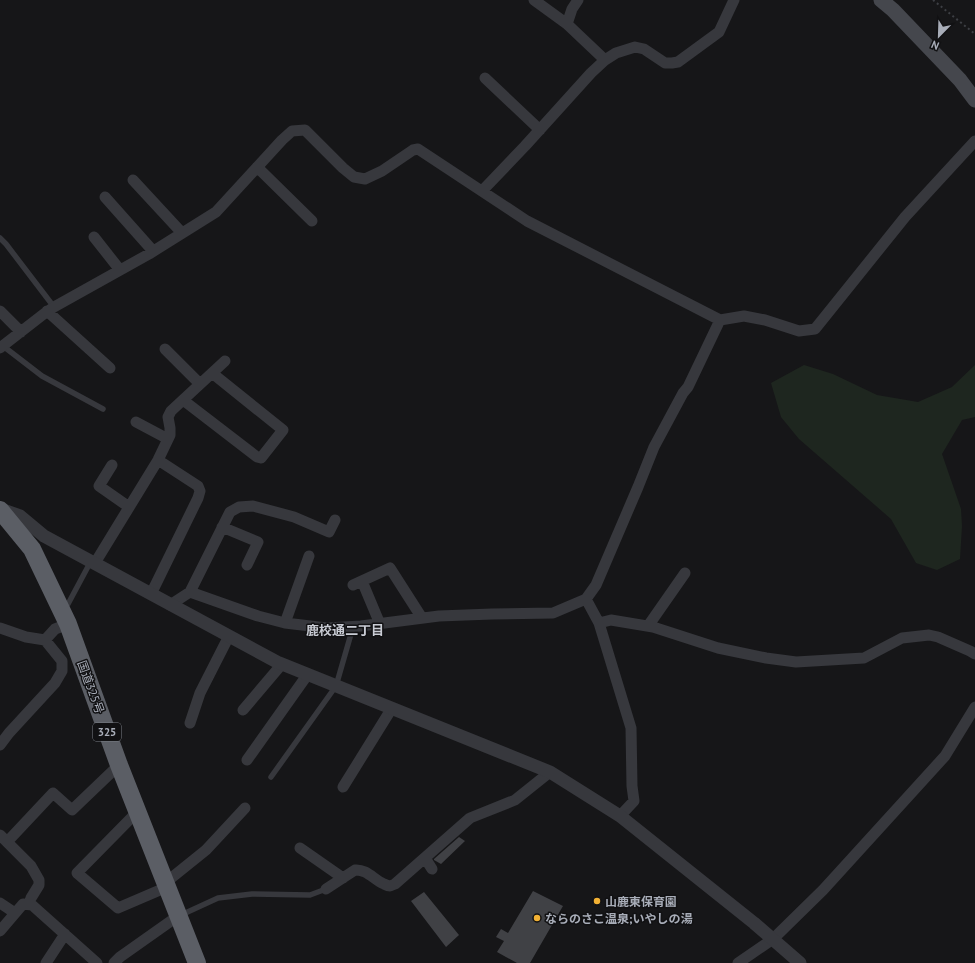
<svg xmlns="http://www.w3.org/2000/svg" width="975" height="963" font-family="'PT Sans','Noto Sans JP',sans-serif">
<rect width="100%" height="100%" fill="#161618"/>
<path fill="#1e261f" d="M804,365L833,374L877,395L918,402L952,387L975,365V417L962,420L942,454L961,509L962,526L960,559L937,570L916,563L891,519L799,439L781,417L771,383Z"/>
<path fill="#404145" d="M459,837L465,841L441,864L434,860V859Z
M533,891L563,906L530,963H517L497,952L504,941L496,937L501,929L508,933Z
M424,892L459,935L446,947L411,901Z"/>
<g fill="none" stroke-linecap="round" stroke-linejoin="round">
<path stroke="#3d3f44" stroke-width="2" stroke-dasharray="2 3" stroke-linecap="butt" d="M933,0L975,34"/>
<path stroke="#37383d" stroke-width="5.5" d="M0,238L6,244L54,307
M3,346L42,376L103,409
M62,607L68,604L91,561
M271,777L336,686L353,627
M181,915L218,898L252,894L310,895L326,889"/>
<path stroke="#37383d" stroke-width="11" d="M534,0L567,24L605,60
M567,24L572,9L578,0
M485,78L540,130
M257,167L312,221
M133,180L182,233
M482,191L525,146L591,73L605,60L616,53L635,47L644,49L665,63H672L678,62L719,32L734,0
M105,197L153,251
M94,237L120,270
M0,311L21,332
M47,311L110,368
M0,348L45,313L54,307L149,254L216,212L282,140L292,131L305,130L343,168L354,177L365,179L382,171L413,150L418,149L527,221L720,320L744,316L765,320L799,331L815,329L905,217L975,141
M165,349L200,384
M183,400L257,457L261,458L283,430L212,373
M136,422L168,439
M112,465L99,486L129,507
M222,527L258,542L247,565
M95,563L158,460L170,435V428L168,417L171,411L225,361
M362,581L380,624
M353,585L390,568L422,618
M190,592L230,512L239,507L253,506L294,517L329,532L335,520
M151,594L198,498L200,491L198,486L158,460
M586,599L599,623L631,728L632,786L634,801L620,816
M170,605L190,592L258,616L285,623L327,628L361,626L439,616L492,614L553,613L586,599L596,585L638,487L654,447L683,393L688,387L720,320
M285,623L309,556
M599,623L611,620L653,627L718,648L766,658L796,662L864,658L902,638L929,635L938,637L970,651L975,654
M648,626L685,573
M0,628L26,637L45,640L55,629L68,624
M243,710L282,664
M190,723L200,693L229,636
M0,745L9,733L55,683L62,671V661L45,640
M247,760L308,674
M343,787L392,708
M137,812L77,873L118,908L167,887
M0,835L31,866L39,880V885L31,898L29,904
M7,842L53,793L72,810L119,765
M300,848L343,878
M425,858L432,869
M165,883L206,850L245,808
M326,889L355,870C367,869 374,880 384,884C386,885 388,886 390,886L395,884L470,818L515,800L550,772
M0,903L15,913
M0,931L23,904L32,905L97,963
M46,963L65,934
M114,963L120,957L178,916
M738,963L773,939L823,890L945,756L975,707"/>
<path stroke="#37383d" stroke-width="13" d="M0,509L20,516L44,536L277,662L550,772L620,816L754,923L800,963"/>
<path stroke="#45474d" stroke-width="15" d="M881,0L893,10L960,80L975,100"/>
<path stroke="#5b5e65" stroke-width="18" d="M0,510L32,549L68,624L119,765L197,963"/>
</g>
<g fill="#f2b134" stroke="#111113" stroke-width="1.5">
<circle cx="597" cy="901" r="4"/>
<circle cx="537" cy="918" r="4"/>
</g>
<g text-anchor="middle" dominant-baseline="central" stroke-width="3" stroke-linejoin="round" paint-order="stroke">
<rect fill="#111113" stroke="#7b7e86" stroke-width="1" x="93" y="723" width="28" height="18" rx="3"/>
<g font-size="11" font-weight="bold" fill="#a8adb8">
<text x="107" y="732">325</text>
</g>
<g font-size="12" fill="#a8adb8" stroke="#111113">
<text transform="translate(91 687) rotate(70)">国道325号</text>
</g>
<g font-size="12" font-weight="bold" fill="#a8adb8" stroke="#111113" text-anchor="start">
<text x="605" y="901">山鹿東保育園</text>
<text x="545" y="918">ならのさこ温泉;いやしの湯</text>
</g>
<g font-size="13" font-weight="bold" fill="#c9ccd4" stroke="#111113">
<text x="345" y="630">鹿校通二丁目</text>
</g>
</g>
<g transform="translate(939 36) rotate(203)" stroke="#111113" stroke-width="3" paint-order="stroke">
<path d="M0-3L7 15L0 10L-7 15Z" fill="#a8adb8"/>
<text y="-6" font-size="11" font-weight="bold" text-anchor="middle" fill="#a8adb8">N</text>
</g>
</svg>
